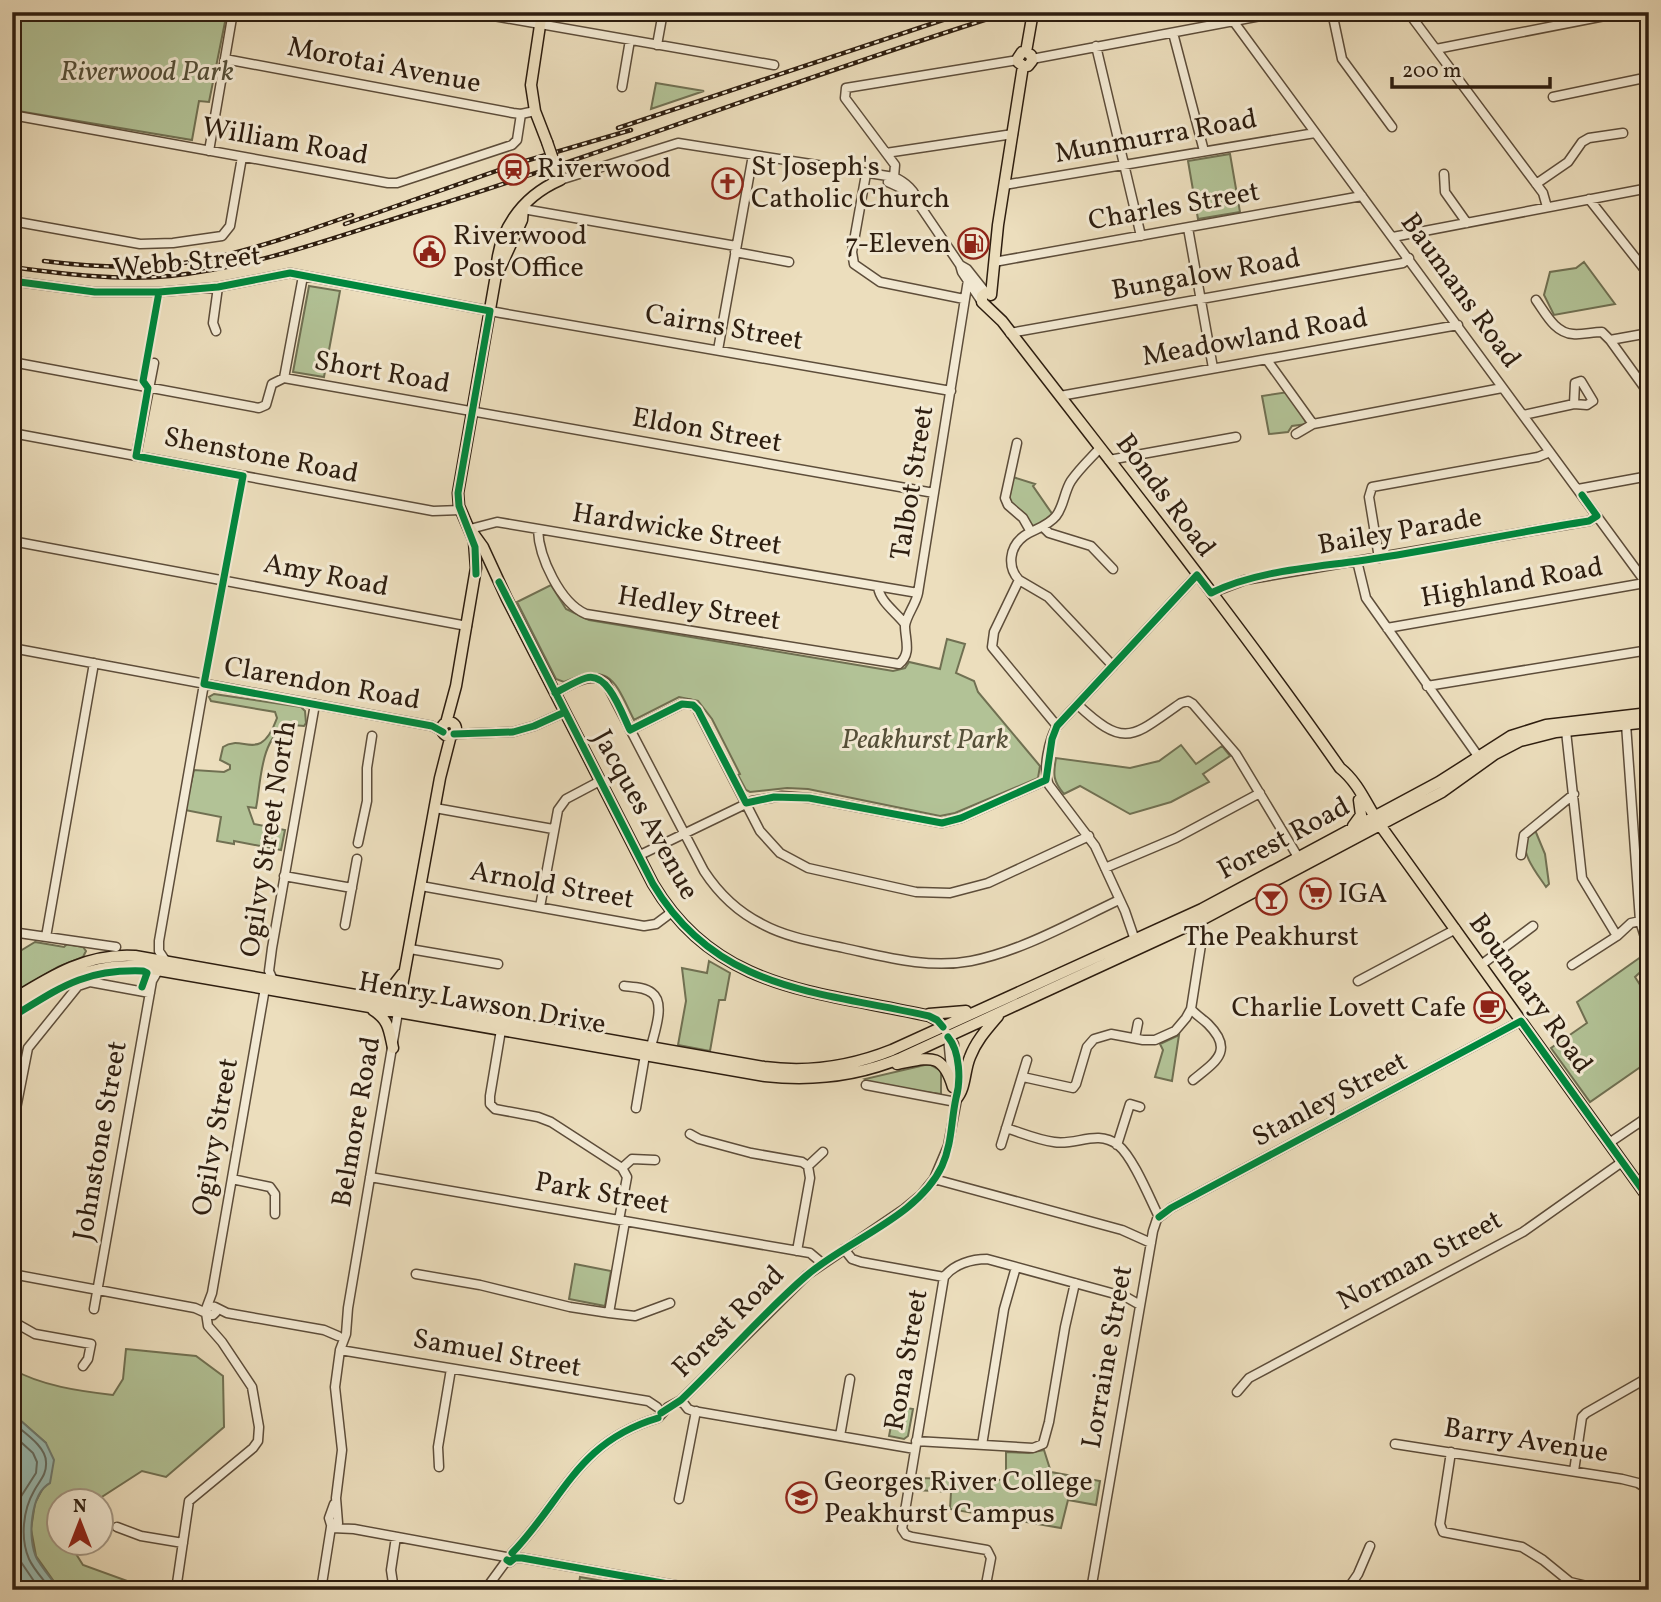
<svg xmlns="http://www.w3.org/2000/svg" width="1661" height="1602" font-family="Vollkorn,serif">
<rect width="100%" height="100%" fill="#ecdebd"/>
<filter id="stains"><feTurbulence type="fractalNoise" baseFrequency=".00286" numOctaves="4"/><feColorMatrix values="0 0 0 0 .2 0 0 0 0 .09 0 0 0 0 .02 0 0 0 .5 -.17"/></filter>
<radialGradient id="worn" r=".72"><stop offset=".6" stop-color="#630" stop-opacity="0"/><stop offset="1" stop-color="#630" stop-opacity=".3"/></radialGradient>
<path fill="#b2c296" stroke="#707052" stroke-width="2" d="M12,12H227L209,102L199,101L192,140L12,110Z
M656,83L704,91L651,109Z
M1230,154L1240,212L1198,219L1188,161Z
M1584,262L1615,304L1554,315L1544,295L1550,272L1576,268Z
M309,286L340,291L324,377L293,372Z
M1288,392L1307,424L1292,426L1288,432L1269,434L1262,396Z
M1013,477L1035,484L1033,486L1053,515L1035,527L1031,525L1009,500Z
M551,585L566,609L589,620L893,671L905,668L909,662L940,669L947,639L965,644L956,673L974,681L978,692L1040,766L1038,778L955,813L940,816L808,789L787,788L750,792L746,790L738,775L740,774L712,719L698,701L679,697L634,720C615,682 611,661 564,682L556,679L517,602Z
M214,694L301,707L305,711L306,723L304,726C298,726 293,724 287,726C260,738 261,783 256,808L248,807L254,824L285,830L281,850L234,841V844L217,841L221,817L185,810L194,770L224,772L230,769V765L220,760L223,747C243,733 260,765 277,718L275,712L211,701L209,697Z
M1181,745L1196,764L1222,746L1230,756L1203,774L1209,782L1171,802L1130,814L1080,786L1064,794C1053,781 1053,775 1056,758L1130,768L1159,761Z
M1535,830L1545,854L1549,884L1546,887C1536,872 1522,856 1525,837Z
M35,942L64,947L67,944L83,947L86,951L83,957L58,967L12,994V956Z
M1645,954L1649,964L1635,977L1649,999V1061L1590,1102L1551,1048L1587,1023L1577,1002Z
M709,961L730,973L725,1000H719L710,1051L678,1045L686,1001L682,968L707,973Z
M1179,1035L1172,1081L1155,1077L1163,1050L1160,1044Z
M929,1064L941,1071V1094L879,1086L865,1079Z
M575,1264L611,1271L605,1306L569,1299Z
M126,1349L196,1356L223,1376L224,1427L166,1477L142,1471L97,1500H60V1542L69,1543L83,1565L152,1590H60L36,1556L31,1529L35,1503L44,1486L46,1443L12,1413V1369C42,1386 79,1391 113,1395L123,1379Z
M895,1406L913,1409L908,1436L904,1439L889,1436Z
M1044,1450L1051,1472L1100,1481L1096,1505L1068,1500L1061,1528L950,1509L951,1492L916,1490L917,1478L1006,1480V1452L1029,1453Z
M580,1577L655,1590H578Z"/>
<path fill="#99bcb4" stroke="#6e7c72" stroke-width="2" d="M12,1413L46,1443L54,1460L50,1483C30,1494 27,1540 37,1559C43,1569 52,1580 60,1590H12Z"/>
<g fill="none" stroke-linecap="round" stroke-linejoin="round">
<path stroke="#636c62" stroke-width="2" d="M12,1422C23,1432 46,1446 46,1462C47,1475 39,1481 34,1491C23,1510 20,1538 29,1559C34,1570 44,1580 51,1590
M12,1434L33,1453L37,1462L36,1473L20,1498L15,1530L21,1562L40,1590"/>
<defs>
<path id="minor" d="M471,12L774,65
M1332,12L1342,59L1392,127
M1408,12L1543,193L1547,207
M1234,22L1649,587
M1173,33L1204,151
M657,45L663,12
M1096,46L1141,236
M1436,49L1625,12
M225,59L513,113L521,114L535,111
M1032,59L1282,12
M622,87L630,40
M1553,97L1649,77
M12,115L388,183H397L512,145L517,140L521,114
M209,151L233,12
M886,153L1013,134
M866,174L852,252L854,264L880,282L964,299
M1444,174L1445,192L1467,223
M560,180L678,143L894,177C905,182 916,191 918,203L960,265L962,272L982,302
M888,182L901,188L914,201
M890,182L894,177L895,165L845,98L846,88L1018,60
M1536,184L1568,162L1582,142L1589,138L1623,133
M1004,185L1315,133
M1589,199L1649,275
M523,209L736,246
M12,221L140,244L173,243L222,236L230,226L242,157
M1188,228L1213,368
M1393,237L1649,188
M735,252L789,262
M994,262L1362,196
M960,265L967,269L986,293
M12,281L95,292H159L218,287L290,273L501,313L951,391
M1536,300C1546,314 1555,333 1573,334C1582,335 1592,332 1602,332L1610,340L1649,333
M216,331L213,323L218,287
M1010,333L1403,263L1409,258
M1610,340L1649,394
M718,350L753,155
M1267,360L1313,424
M12,362L259,408L266,405L272,384L284,378L934,493
M284,378L303,276
M1060,396L1458,325
M1523,415L1574,404L1575,383L1581,381L1593,401L1587,405L1574,404
M12,433L433,511L461,510
M1296,434L1313,424L1502,388
M1017,443L1005,498L1008,505L1023,518L1031,532
M136,456L154,363
M1109,460L1236,437
M1578,489L1649,476
M1043,527L1049,533L1091,546L1113,569
M470,529L497,522L918,593
M538,530C539,557 560,603 586,614L899,664C912,654 905,639 905,626C906,616 916,604 918,593L968,280
M12,541L467,626
M1379,558L1369,497L1372,487L1538,457L1550,452
M1357,561L1366,598L1478,756
M1019,580C1007,567 1009,547 1024,536C1034,529 1047,527 1056,516C1064,506 1064,492 1071,481C1079,469 1090,459 1100,448
M878,587C880,602 896,612 905,624
M1211,593L1245,580L1589,521L1597,516
M1387,628L1639,584L1644,580
M12,648L432,726L443,732
M1427,686L1649,650
M555,693C571,685 590,670 606,683L704,871C719,894 738,912 762,924C788,938 817,942 844,948C886,957 928,969 971,961C1022,951 1072,922 1119,900
M1078,705C1126,750 1133,736 1181,703L1188,701L1193,704L1236,754L1298,857
M1626,724L1640,921L1649,950
M1057,726L992,647L994,632L1019,580L1048,597L1113,666
M630,730L682,704H690L696,707L760,831L780,853L808,868L916,892L950,893L988,883L1089,836
M1566,731L1582,878L1617,936
M454,734L513,732L534,726L565,712
M435,808L553,829
M358,843L367,801V768L372,736
M1521,855L1524,835L1574,794
M638,856L752,801L782,796L809,798L942,823L961,818L1046,780
M1105,868L1176,838L1260,793
M284,876L352,888
M421,886L644,926L656,924L672,912
M540,907L558,810L566,799L600,781
M345,925L357,859
M12,932L116,947
M46,937L94,663
M1136,943L1125,911L1095,846L1049,785C1042,770 1049,740 1057,726L1197,575
M410,949L498,964
M165,960L159,951V941L204,684
M1481,965L1533,926
M1572,965L1617,936L1631,923L1640,921
M273,980L269,971L272,948L315,704
M1358,981L1456,929
M624,986C633,987 645,987 652,993C666,1003 654,1033 651,1047
M1191,1009C1196,1015 1203,1019 1208,1024C1235,1051 1215,1062 1193,1080
M501,1030L490,1096V1104L495,1109L538,1117L551,1122L622,1168L632,1159L655,1160
M948,1037L952,1079
M1135,1038L1138,1023
M1023,1077L1073,1088L1076,1084L1087,1047L1094,1039L1111,1034L1143,1040H1155L1175,1031L1186,1018L1191,1009L1201,945L1191,918
M866,1085L956,1102
M636,1108L645,1055
M1006,1128C1022,1133 1038,1140 1054,1142C1076,1146 1097,1129 1118,1145C1133,1157 1150,1199 1159,1217
M12,1129L28,1048L78,986L90,982L150,993
M690,1134L699,1139L751,1153L802,1162L808,1166L810,1178L797,1251
M1609,1143L1649,1116
M1001,1145L1027,1060
M1117,1145L1130,1104L1140,1107
M808,1166L823,1152
M370,1177L810,1253L822,1263
M232,1179L270,1187L275,1194V1214
M934,1179L1122,1230L1151,1243
M619,1220L627,1177L622,1168
M844,1249L852,1259L861,1262L944,1277
M12,1274L195,1308L206,1313
M416,1274L480,1285L570,1307L609,1313L625,1221
M944,1277L902,1529L906,1535L912,1537L987,1550L991,1558L985,1590
M944,1277C954,1264 972,1259 987,1259L1126,1297L1140,1305
M208,1306L215,1307L216,1312L213,1315H208L206,1309L212,1293L265,988
M215,1307L227,1313L324,1330L338,1336
M94,1309L152,981L159,969
M609,1313L635,1316L670,1303
M12,1321L35,1334L91,1344L88,1359L83,1366
M340,1350L648,1401L657,1407
M1237,1392L1249,1378L1523,1232L1622,1162
M681,1400L688,1409L693,1411L915,1449
M658,1418L668,1407L681,1400L807,1275L904,1209L921,1195L934,1179L948,1146L958,1094L954,1044L946,1032
M840,1436L850,1379
M916,1441L1033,1448L1043,1444L1049,1422L1065,1327L1075,1283
M1395,1444L1622,1479L1638,1483L1649,1490
M982,1445L1004,1309L1016,1267
M1451,1452L1440,1524L1443,1532L1522,1547L1543,1560L1570,1582L1604,1590
M439,1467L438,1447L451,1369
M1574,1471L1582,1417L1586,1413L1649,1377
M679,1499L696,1411
M334,1504L329,1518L332,1528L354,1529L506,1557
M338,1523L336,1498L342,1450L335,1387L340,1350L346,1334L348,1308L398,1012
M117,1527L141,1536L183,1543
M512,1553C564,1499 577,1442 658,1418
M507,1560L510,1562L515,1558H522L702,1590
M176,1590L189,1501L253,1448L258,1441L259,1427L252,1387L222,1342L208,1326L206,1313
M321,1590L331,1527
M394,1590L391,1570L396,1537
M485,1590L507,1560
M1091,1590L1153,1231L1157,1219L1171,1208L1521,1021
M1347,1590L1358,1574L1370,1546"/>
<path id="major" d="M542,12L531,85L535,111L547,142
M1026,52L1033,12
M1023,66H1028L1032,61L1031,55L1026,52
M1023,66L1018,62V58L1022,52H1026
M500,268L522,220L523,209
M986,293L982,296V302L1002,321C1116,469 1233,615 1340,768C1359,783 1367,806 1380,825L1649,1199
M991,295L998,225L1023,66
M470,529L483,547L507,599L653,884C717,992 819,991 929,1016L937,1020L943,1027
M442 729a7 7 0 1 1 14 0a7 7 0 1 1-14 0Z
M446,723L456,686L476,568L474,541L459,506L458,493L496,275C497,232 521,197 560,180L557,171
M1353,826L1361,815L1359,800
M371,994L389,991L403,973
M12,1000C51,976 87,953 135,956L764,1067C808,1073 852,1066 892,1050L1202,909L1439,782L1511,736L1546,725L1649,713
M398,1008L440,778L451,735
M12,1010C51,986 86,964 134,966L765,1076C811,1081 858,1076 901,1058L1205,918L1442,792L1495,754L1520,741L1556,732L1649,722
M373,1010C389,1020 389,1030 393,1048
M929,1014L966,1011
M897,1064C929,1058 942,1051 953,1087
M956,1099C966,1088 964,1071 970,1057C976,1041 987,1029 998,1016"/>
</defs>
<use href="#minor" stroke="#5d4d3a" stroke-width="11"/>
<use href="#major" stroke="#2d1d0f" stroke-width="13"/>
<use href="#minor" stroke="#f3ead4" stroke-width="8"/>
<use href="#major" stroke="#ecdebd" stroke-width="10"/>
<defs>
<path id="rail" d="M618,128L967,12
M345,224L522,162L631,130
M44,261C98,268 154,270 207,259C256,249 304,232 352,215
M12,267C65,274 117,281 170,276C258,267 341,235 425,209C621,148 813,73 1010,12"/>
</defs>
<use href="#rail" stroke="#2d1d0f" stroke-width="4.5"/>
<use href="#rail" stroke="#f3ead4" stroke-width="2" stroke-dasharray="5" stroke-linecap="butt"/>
<defs>
<path id="major-bridge" d="M547,142L557,171"/>
</defs>
<use href="#major-bridge" stroke="#2d1d0f" stroke-width="13" stroke-linecap="butt"/>
<use href="#major-bridge" stroke="#ecdebd" stroke-width="10"/>
<defs>
<path id="cycleway" d="M12,281L95,292H159L218,287L290,273L490,311L458,493L459,506L475,547L476,574
M159,292L143,381L148,388L136,456L243,476L204,684L432,726L443,732
M499,582L653,884C717,992 819,991 929,1016L937,1020L943,1027
M555,693C565,688 576,681 586,678C608,671 622,714 630,730L682,704L693,705L698,710L746,803L774,797L809,798L942,823L961,818L1046,780L1052,739L1057,726L1197,575L1211,593C1259,569 1324,567 1378,558C1448,547 1518,532 1589,521L1597,516L1582,495
M454,734L513,732L534,726L565,712
M12,1017C61,987 84,969 143,971L147,973L142,987
M1159,1217L1171,1208L1521,1021L1649,1199
M661,1413L681,1400C723,1360 762,1314 806,1276C847,1240 918,1217 942,1166C952,1144 951,1121 956,1098C961,1081 960,1051 948,1037
M512,1553C564,1499 577,1442 658,1418
M507,1560L510,1562L515,1558H522L702,1590"/>
</defs>
<use href="#cycleway" stroke="#f3ead4" stroke-width="11"/>
<use href="#cycleway" stroke="#00873e" stroke-width="7"/>
</g>
<defs>
<symbol id="station-ring" viewBox="-11 -11 22 22"><circle r="9.5" fill="#f3ead4" stroke="#8f2418" stroke-width="1.5"/><path d="M-3-6H3Q5-6 5-4V2Q5 4 3 4L4.5 6H3L1.5 4h-3L-3 6H-4.5L-3 4Q-5 4-5 2V-4Q-5-6-3-6ZM-3.5-4v3h7v-3ZM-3.5 1v1.5H-2V1ZM2 1v1.5H3.5V1Z" fill="#8f2418"/></symbol>
<symbol id="church-ring" viewBox="-11 -11 22 22"><circle r="9.5" fill="#f3ead4" stroke="#8f2418" stroke-width="1.5"/><path d="M-1.2-6h2.4v3.5h3.3v2.4h-3.3V6h-2.4V-.1h-3.3v-2.4h3.3Z" fill="#8f2418"/></symbol>
<symbol id="fuel-ring" viewBox="-11 -11 22 22"><circle r="9.5" fill="#f3ead4" stroke="#8f2418" stroke-width="1.5"/><path d="M-5.5-6h7V0h2V4h1.3V-2.5L3-4.5l.8-.8L6-3V5H2.5V1h-1V6h-7ZM-4.2-4.7v3.2H.2V-4.7Z" fill="#8f2418"/></symbol>
<symbol id="civic-ring" viewBox="-11 -11 22 22"><circle r="9.5" fill="#f3ead4" stroke="#8f2418" stroke-width="1.5"/><path d="M-.6-6.5H3V-4.5H.6V-3L4-1V1h2V6H-6V1h2V-1L-.6-3ZM-1.2 2.5V6h2.4V2.5Z" fill="#8f2418"/></symbol>
<symbol id="supermarket-ring" viewBox="-11 -11 22 22"><circle r="9.5" fill="#f3ead4" stroke="#8f2418" stroke-width="1.5"/><path d="M-6-5.5h2.5l.6 2H6L4.5 2H-2.5L-4.4-4H-6ZM-1.5 3.2a1.3 1.3 0 1 0 .1 0ZM3 3.2a1.3 1.3 0 1 0 .1 0Z" fill="#8f2418"/></symbol>
<symbol id="bar-ring" viewBox="-11 -11 22 22"><circle r="9.5" fill="#f3ead4" stroke="#8f2418" stroke-width="1.5"/><path d="M-6-5H6L.8 .8V4.5H3.5V6h-7V4.5H-.8V.8Z" fill="#8f2418"/></symbol>
<symbol id="cafe-ring" viewBox="-11 -11 22 22"><circle r="9.5" fill="#f3ead4" stroke="#8f2418" stroke-width="1.5"/><path d="M-5.5-4.5H6V0H3Q3 3.5 0 3.5H-2.5Q-5.5 3.5-5.5 0ZM3-3.2v2h1.7v-2ZM-6 4.5H4V6H-6Z" fill="#8f2418"/></symbol>
<symbol id="school-ring" viewBox="-11 -11 22 22"><circle r="9.5" fill="#f3ead4" stroke="#8f2418" stroke-width="1.5"/><path d="M0-5L7-2L0 1L-7-2ZM-4 1L0 2.5L4 1V4Q0 6-4 4Z" fill="#8f2418"/></symbol>
</defs>
<g fill-rule="evenodd">
<use href="#station-ring" x="496" y="152" width="35" height="35"/>
<use href="#church-ring" x="710" y="166" width="35" height="35"/>
<use href="#fuel-ring" x="956" y="226" width="35" height="35"/>
<use href="#civic-ring" x="412" y="234" width="35" height="35"/>
<use href="#supermarket-ring" x="1298" y="876" width="35" height="35"/>
<use href="#bar-ring" x="1254" y="882" width="35" height="35"/>
<use href="#cafe-ring" x="1472" y="990" width="35" height="35"/>
<use href="#school-ring" x="784" y="1480" width="35" height="35"/>
</g>
<g text-anchor="middle" dominant-baseline="central" stroke-width="6" stroke-linejoin="round" paint-order="stroke">
<g font-size="28" fill="#2d1d0f" stroke="#f3ead4">
<text transform="translate(384 66) rotate(11)">Morotai Avenue</text>
<text transform="translate(1156 137) rotate(-10)">Munmurra Road</text>
<text transform="translate(285 142) rotate(10)">William Road</text>
<text transform="translate(1174 207) rotate(-10)">Charles Street</text>
<text transform="translate(187 263) rotate(-5)">Webb Street</text>
<text transform="translate(1206 275) rotate(-10)">Bungalow Road</text>
<text transform="translate(1460 291) rotate(54)">Baumans Road</text>
<text transform="translate(724 328) rotate(10)">Cairns Street</text>
<text transform="translate(1255 338) rotate(-10)">Meadowland Road</text>
<text transform="translate(382 373) rotate(10)">Short Road</text>
<text transform="translate(707 431) rotate(10)">Eldon Street</text>
<text transform="translate(261 456) rotate(11)">Shenstone Road</text>
<text transform="translate(913 483) rotate(-81)">Talbot Street</text>
<text transform="translate(1165 496) rotate(53)">Bonds Road</text>
<text transform="translate(677 530) rotate(9)">Hardwicke Street</text>
<text transform="translate(1400 532) rotate(-10)">Bailey Parade</text>
<text transform="translate(326 576) rotate(11)">Amy Road</text>
<text transform="translate(1512 583) rotate(-10)">Highland Road</text>
<text transform="translate(699 609) rotate(9)">Hedley Street</text>
<text transform="translate(322 684) rotate(10)">Clarendon Road</text>
<text transform="translate(645 815) rotate(61)">Jacques Avenue</text>
<text transform="translate(269 839) rotate(-81)">Ogilvy Street North</text>
<text transform="translate(1284 839) rotate(-28)">Forest Road</text>
<text transform="translate(552 886) rotate(10)">Arnold Street</text>
<text transform="translate(1530 994) rotate(54)">Boundary Road</text>
<text transform="translate(482 1004) rotate(10)">Henry Lawson Drive</text>
<text transform="translate(1330 1100) rotate(-28)">Stanley Street</text>
<text transform="translate(357 1122) rotate(-80)">Belmore Road</text>
<text transform="translate(216 1137) rotate(-80)">Ogilvy Street</text>
<text transform="translate(101 1141) rotate(-80)">Johnstone Street</text>
<text transform="translate(602 1194) rotate(10)">Park Street</text>
<text transform="translate(1420 1261) rotate(-28)">Norman Street</text>
<text transform="translate(729 1322) rotate(-45)">Forest Road</text>
<text transform="translate(497 1354) rotate(10)">Samuel Street</text>
<text transform="translate(1108 1357) rotate(-80)">Lorraine Street</text>
<text transform="translate(907 1360) rotate(-80)">Rona Street</text>
<text transform="translate(1526 1441) rotate(9)">Barry Avenue</text>
</g>
<g font-size="28" font-style="italic" fill="#554f38" stroke="#f3ead4">
<text x="147" y="72">Riverwood Park</text>
<text x="925" y="740">Peakhurst Park</text>
</g>
<g font-size="28" fill="#2d1d0f" stroke="#f3ead4" text-anchor="start">
<text x="751" y="167">St Joseph's<tspan x="751" dy="32">Catholic Church</tspan></text>
<text x="537" y="169">Riverwood</text>
<text x="453" y="236">Riverwood<tspan x="453" dy="32">Post Office</tspan></text>
<text x="951" y="244" text-anchor="end">7-Eleven</text>
<text x="1338" y="894">IGA</text>
<text x="1271" y="937" text-anchor="middle">The Peakhurst</text>
<text x="1466" y="1008" text-anchor="end">Charlie Lovett Cafe</text>
<text x="824" y="1482">Georges River College<tspan x="824" dy="32">Peakhurst Campus</tspan></text>
</g>
</g>
<rect width="1661" height="1602" fill="none" stroke="#ecdebd" stroke-width="42"/>
<rect x="14" y="14" width="1633" height="1574" fill="none" stroke="#2d1d0f" stroke-width="3.5"/>
<rect x="21" y="21" width="1619" height="1560" fill="none" stroke="#2d1d0f" stroke-width="2"/>
<g transform="translate(80 1522)"><circle r="33" fill="#f3ead4" stroke="#a49885" stroke-width="2"/>
<path d="M0-5L12 26L0 18L-12 26Z" fill="#8f2418"/>
<text y="-10" font-size="19" font-weight="bold" text-anchor="middle" fill="#2d1d0f">N</text>
</g>
<path d="M1392 77v10h158v-10" fill="none" stroke="#2d1d0f" stroke-width="3.5"/>
<text x="1402" y="77" font-size="21" fill="#2d1d0f" stroke="#f3ead4" stroke-width="5" paint-order="stroke">200 m</text>
<rect width="100%" height="100%" filter="url(#stains)"/>
<rect width="100%" height="100%" fill="url(#worn)"/>
</svg>
